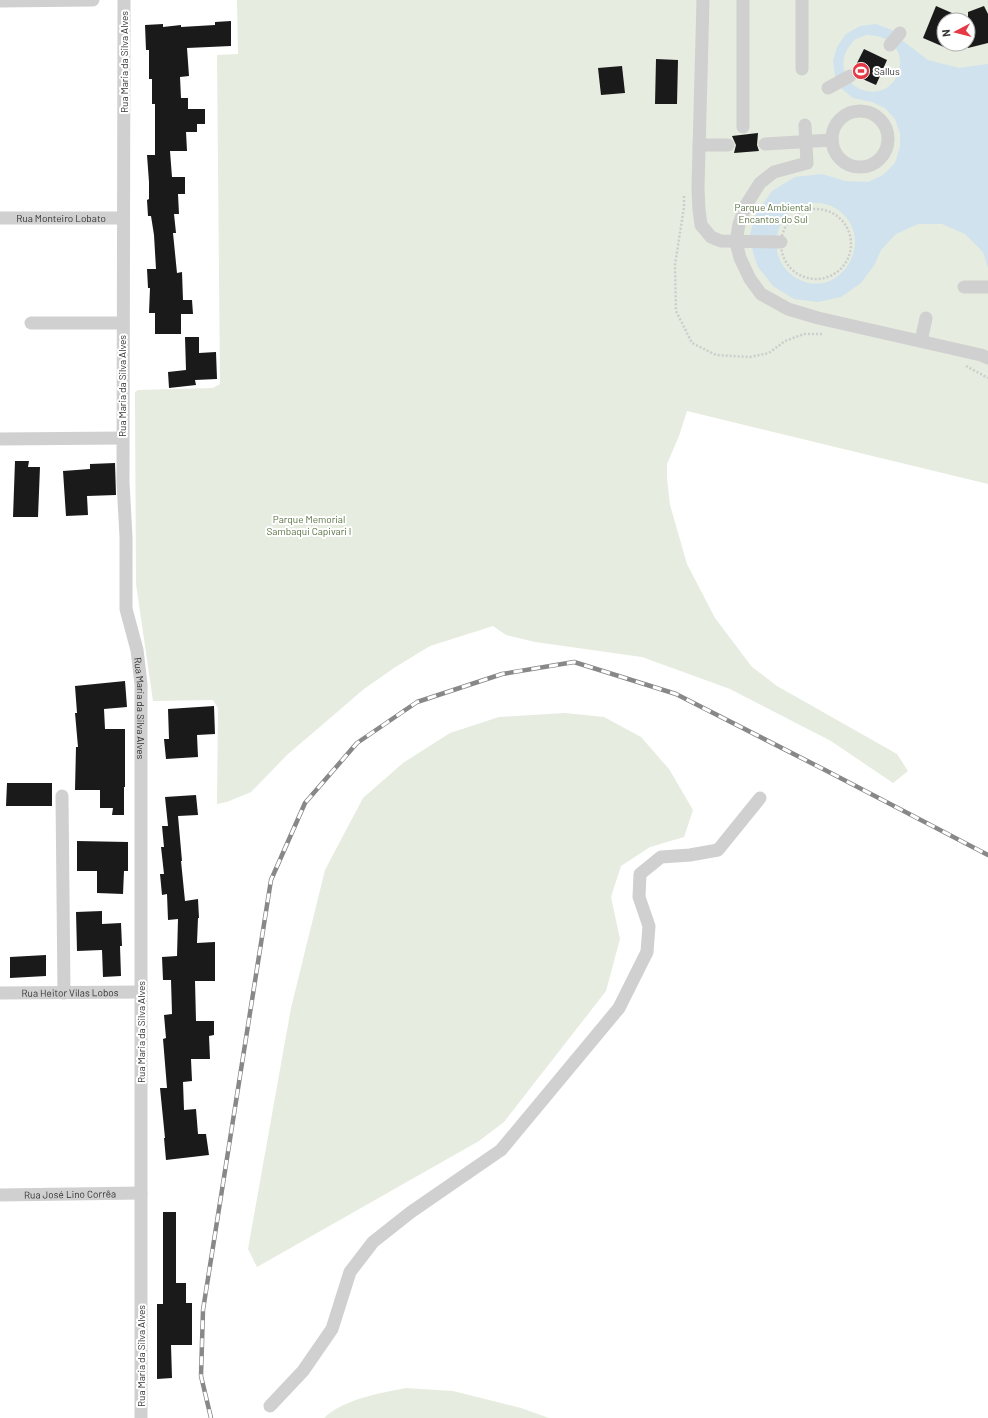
<svg xmlns="http://www.w3.org/2000/svg" width="988" height="1418" font-family="Barlow,sans-serif">
<rect width="100%" height="100%" fill="#fff"/>
<path fill="#e6ecdf" fill-rule="evenodd" d="M237,0H988V484L687,411L679,436L667,464V478L670,505L687,564L715,618L752,667L777,686L897,754L908,771L893,783L831,741L730,689L642,657L535,642L506,635L493,626L430,646L394,668L364,689L287,755L251,792L227,802L217,804L218,708L213,700L153,701L136,584L135,392L138,390L213,388L220,384L217,55L238,54ZM944,20H968V44H944Z
M565,713L604,717L641,737L669,769L693,810L684,837L650,847L621,866L611,897L620,939L606,991L504,1122L479,1141L257,1267L248,1249L291,1008L325,870L363,798L403,763L450,733L499,717Z
M406,1388L453,1391L521,1408L549,1418H324C344,1399 380,1393 406,1388Z"/>
<path fill="#cfe2ee" fill-rule="evenodd" d="M876,24L892,30L903,41L928,60L959,68L988,64V268L983,252L965,234L942,224H918L896,234L881,250L875,264L861,283L841,297L818,302L794,299L773,286L758,267L753,253L750,234L756,214L772,191L795,177L822,174L845,181L868,182L883,175L895,163L900,147V133L895,119L885,108L872,102L853,98L842,89L835,76L833,61L837,47L846,34L860,26ZM867,35C918,36 904,99 866,91C857,89 851,84 847,77C839,64 845,48 856,39C859,37 864,36 867,35ZM820,203C825,204 831,205 835,208C880,235 841,304 796,278C787,272 781,265 778,255C773,234 781,213 802,205C807,203 815,203 820,203Z"/>
<path fill="#1a1a1a" d="M936,6L968,20V12L984,6L988,14V43L968,48V20H944V47L923,38Z
M231,21V46L187,48L189,76L180,77L181,98H188V109H205V124H197V132H186L187,151H170L172,177H185V194H178L179,214H174L176,233H173L177,273L182,272L183,300H192L193,314H181V334H155V313H149L150,288H148L147,269H156L154,235L151,216H148L147,200L149,199V182L147,155H155V104H152V79H149V50H146L145,25L163,24V27L181,25V27L215,25V22Z
M864,49L887,60L876,85L858,77L857,73L854,69Z
M656,59L678,60L677,104H655Z
M622,66L625,93L601,95L598,68Z
M758,133L757,145L759,151L734,153L736,145L732,136Z
M185,337H199V353L216,352L217,379L195,380L196,385L169,388L168,372L186,370Z
M15,461H29L28,467H40L38,517H13Z
M115,463L116,495L87,496L88,515L66,516L63,471L90,469V464Z
M125,681L127,707L104,709L105,729H125V787H124V815H112L113,808H100V790H75L76,747H78L75,713H77L75,686Z
M214,706L215,734L197,735L198,757L166,759L164,739H169L168,709Z
M7,783H52V806H6Z
M196,795L198,815L178,816L182,861H181L185,901L198,899L199,918H198L197,943L215,942V981H195L196,1021H214V1035L209,1036L210,1059H191L192,1081L183,1082L184,1110L196,1109L198,1134H206L209,1155L166,1160L164,1138H165L160,1088H167L163,1039L166,1038L164,1015L172,1014L171,980H163L162,957L177,956L178,919L168,920L167,894L162,895L160,874H164L161,847H164L162,826H168L165,797Z
M77,841L128,842V871H124L123,894L97,893V871H77Z
M102,911V924L121,923L122,946H120L121,976L103,977L102,950L77,951L76,912Z
M46,955V976L10,978V957Z
M163,1212H176V1283H186V1303H192V1345H171L172,1378L157,1379V1304H163Z"/>
<g fill="none" stroke-linecap="round" stroke-linejoin="round">
<path stroke="#cdcdcd" stroke-width="2.5" stroke-dasharray="2 2" stroke-linecap="butt" d="M684,196V207L675,265L676,311L692,343L716,355L750,357L769,353L785,341L804,334H823
M781 244a35 35 0 1 1 70 0a35 35 0 1 1-70 0Z
M966,366L988,378"/>
<g stroke="#d0d0d0" stroke-width="13">
<path id="s1" d="M124,0L123,482L126,537V609L137,650L141,684V1418"/>
<path d="M703,0L698,188L699,210L701,225L711,237L721,241L781,242"/>
<path d="M743,0V127"/>
<path d="M802,0V69"/>
<path d="M0,1L93,0"/>
<path d="M890,45L900,33"/>
<path d="M828,88L850,76"/>
<circle cx="860" cy="139" r="28"/>
<path d="M805,125L807,163L774,172L760,183L746,205L739,224L736,242L740,258L750,279L761,294L788,309L818,318L981,355L988,358"/>
<path d="M765,144L832,140"/>
<path d="M699,145H728"/>
<path id="s2" d="M0,218H123"/>
<path d="M964,287H988"/>
<path d="M31,323H123"/>
<path d="M921,341L926,318"/>
<path d="M0,439L122,438"/>
<path d="M62,796L64,993"/>
<path id="s3" d="M0,993L141,992"/>
<path id="s4" d="M0,1195L141,1193"/>
<path d="M270,1406L303,1371L332,1329L350,1272L373,1242L411,1212L501,1150L619,1008L647,952L649,926L639,897L640,874L661,857L690,855L718,850L760,798"/>
</g>
<defs>
<path id="rail" d="M211,1418L201,1376L203,1310L271,880L305,803L357,743L417,702L502,674L574,662L676,694L825,770L988,855"/>
</defs>
<use href="#rail" stroke="#888" stroke-width="4.5"/>
<use href="#rail" stroke="#fff" stroke-width="3" stroke-dasharray="9" stroke-linecap="butt"/>
</g>
<defs>
<symbol id="stadium-disc" viewBox="-11 -11 22 22"><circle r="9.5" fill="#e63946" stroke="#fff"/><path d="M0-5a6.5 5 0 1 0 0 10a6.5 5 0 1 0 0-10ZM-3.5-1.8h7v3.6h-7Z" fill="#fff"/></symbol>
</defs>
<g fill-rule="evenodd">
<use href="#stadium-disc" x="851" y="61" width="20" height="20"/>
</g>
<g text-anchor="middle" dominant-baseline="central" stroke-width="4" stroke-linejoin="round" paint-order="stroke">
<g font-size="10" fill="#333" stroke="#fff">
<text transform="translate(124 62) rotate(-90)">Rua Maria da Silva Alves</text>
<text stroke="none"><textPath href="#s2" startOffset="61">Rua Monteiro Lobato</textPath></text>
<text transform="translate(122 386) rotate(-90)">Rua Maria da Silva Alves</text>
<text stroke="none"><textPath href="#s1" startOffset="710">Rua Maria da Silva Alves</textPath></text>
<text stroke="none"><textPath href="#s3" startOffset="70">Rua Heitor Vilas Lobos</textPath></text>
<text transform="translate(141 1032) rotate(-90)">Rua Maria da Silva Alves</text>
<text stroke="none"><textPath href="#s4" startOffset="70">Rua José Lino Corrêa</textPath></text>
<text transform="translate(141 1356) rotate(-90)">Rua Maria da Silva Alves</text>
</g>
<g font-size="10" fill="#333" stroke="#fff" text-anchor="start">
<text x="874" y="71">Sallus</text>
</g>
<g font-size="10" fill="#56703f" stroke="#fff">
<text x="773" y="207">Parque Ambiental<tspan x="773" dy="12">Encantos do Sul</tspan></text>
<text x="309" y="519">Parque Memorial<tspan x="309" dy="12">Sambaqui Capivari I</tspan></text>
</g>
</g>
<g transform="translate(956 32) rotate(263)"><circle r="19" fill="#ffffff" stroke="#adadad"/>
<path d="M0-3L7 15L0 10L-7 15Z" fill="#e63946"/>
<text y="-6" font-size="11" font-weight="bold" text-anchor="middle" fill="#333333">N</text>
</g>
</svg>
